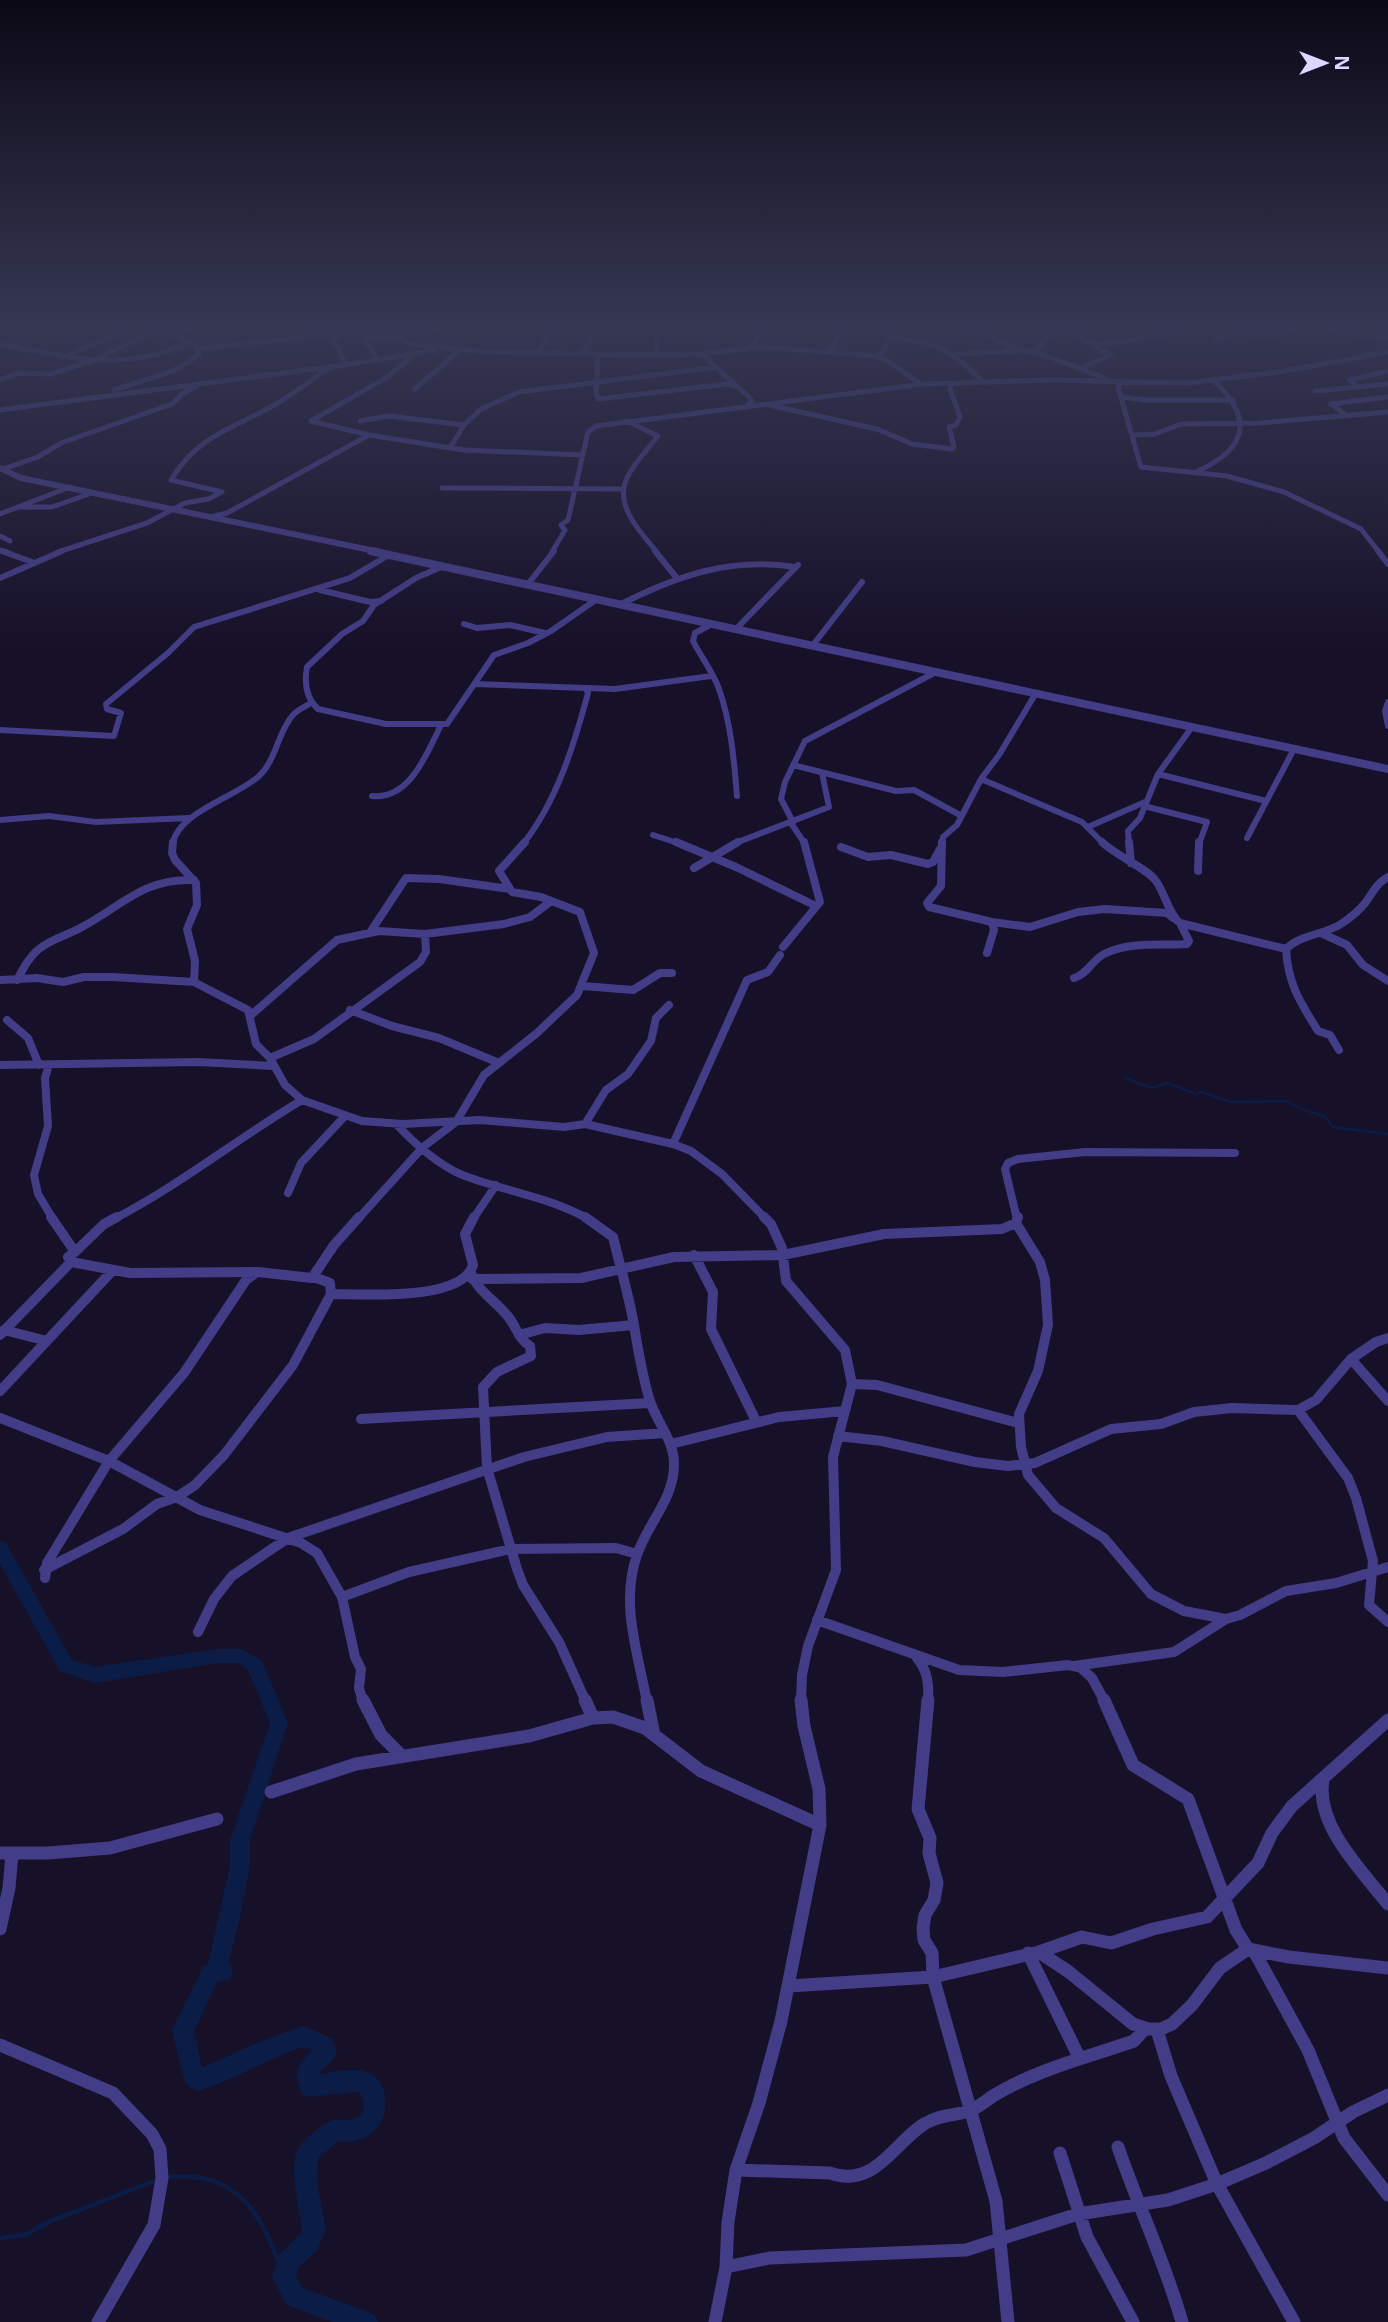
<svg xmlns="http://www.w3.org/2000/svg" width="1388" height="2322" font-family="'Noto Sans',sans-serif">
<rect width="100%" height="100%" fill="#161028"/>
<g fill="none" stroke-linecap="round" stroke-linejoin="round">
<path stroke="#0b1d47" stroke-width="2.5" d="M1125,1078L1152,1088L1168,1083L1196,1094L1202,1092L1230,1102L1287,1101L1301,1109L1324,1116L1333,1127L1388,1134"/>
<path stroke="#0b1d47" stroke-width="4.5" d="M166,2177C240,2169 263,2216 284,2278
M0,2238L25,2235L51,2221L157,2180"/>
<path fill="#0b1d47" fill-rule="evenodd" d="M0,1541L6,1543L72,1660L95,1667L217,1649H241L261,1660L264,1665L288,1723L250,1840V1865L240,1918L229,1961L233,1972L230,1979L217,1982L194,2031L202,2068L259,2042L303,2026L332,2038L337,2051L334,2058L319,2074C332,2073 350,2068 363,2071C399,2078 393,2148 339,2141L318,2158L317,2182L326,2229L317,2251L298,2268L296,2276L303,2288L374,2314L378,2322H332L287,2305L272,2278L279,2254L300,2235L302,2229C299,2209 286,2158 302,2143C310,2135 322,2124 333,2120C339,2118 343,2121 349,2120C365,2119 368,2102 358,2092L310,2097L302,2094C293,2072 296,2067 312,2050L303,2047C267,2059 234,2080 198,2091L190,2088L184,2080L172,2030L204,1966L208,1964L230,1865V1840L270,1723L248,1670L238,1663H217L95,1683L60,1671L0,1564Z"/>
<path stroke="#433c87" stroke-width="5" d="M385,325L409,344L487,352L645,355L700,354L763,347L875,356L888,361L919,383
M656,325L657,355
M950,325L982,333L1018,349L1044,355L1105,378
M1316,325L1354,335L1388,339
M1380,325L1388,333
M356,326L378,360
M1035,327L1076,335L1111,355L1081,368
M1183,327L1187,325
M972,329L982,326H1037
M399,336L455,325
M890,337C934,342 951,349 982,381
M339,338L331,340L338,347L345,365
M365,338H401
M1214,341L1234,334L1275,335L1304,325
M0,344C67,357 125,373 190,342
M1093,346L1174,333
M752,348L762,325
M198,349L388,328
M825,352L831,350L845,325
M1033,352L1052,334L1061,330
M538,353L553,325
M702,354L750,398L752,402L747,405
M956,354L1021,351
M67,355L141,325
M413,355L389,376L311,421L369,435L464,450L583,455
M582,355L598,325
M598,355L596,394L599,399L726,384L736,386
M875,356L882,354L895,325
M0,380L19,373L51,374L94,360L149,334L172,333L203,325
M1122,381L1118,387L1141,467L1227,476L1284,492L1361,529L1379,552
M1357,387L1350,380L1388,371
M415,389L460,350
M114,390L173,371L199,355C197,341 181,338 169,334
M1315,391L1388,384
M1123,397L1144,400H1233
M769,405L877,429L912,444L952,449L954,447L949,427L956,425L960,417L950,389L951,383
M0,410L345,365L435,350
M1346,415L1331,404L1388,397
M360,421L389,416L464,425L450,448
M627,421L658,436C648,449 632,465 626,480C615,507 642,534 657,552
M464,425L481,409L519,392L717,367
M1134,435L1155,434L1181,424L1259,423L1388,412
M3,469L38,457L61,443L172,404L182,394L197,386
M1198,471C1248,448 1254,418 1213,380
M442,488L624,489
M19,507H52L92,493
M0,514L70,487
M210,517L227,513L369,435
M0,536L10,541
M0,550L7,552
M58,552L147,523L185,503L208,499L222,492L171,480C199,434 233,429 276,404C295,393 312,379 331,367
M552,552L565,530L561,525L568,520L588,432L596,426L923,384L1051,380L1188,383L1279,372L1388,352"/>
<path stroke="#433c87" stroke-width="6" d="M2,551L32,562
M655,551L676,577
M1378,551L1388,564
M441,567L416,578L374,605L363,621L342,634L307,667C304,683 306,698 318,709L386,724H447L494,655L528,643L551,631L597,599
M0,578L62,551
M528,584L554,551
M320,590L370,602L381,601
M623,603C679,575 732,557 795,567
M464,624L477,628L510,625L545,633
M712,624L695,633L693,641C701,657 713,672 719,689C731,723 734,760 737,796
M736,629L798,565
M813,645L862,582
M475,684L615,689L711,676
M1388,702L1385,711L1388,726
M0,730L114,736L121,713L107,709L106,704L168,653L194,627L350,578L387,556
M793,765L896,791L914,790L960,815
M1158,774L1266,801
M981,779L1082,822L1104,844
M372,796C410,800 427,753 441,725
M1144,806L1207,822L1199,844
M0,820L49,816L96,822L189,818
M793,822L781,799L785,782L805,741L936,672
M791,823L805,844
M1088,827L1145,802
M653,835L681,844
M1247,838L1294,749
M173,844C176,813 238,796 259,776C276,761 278,731 293,715C297,710 306,706 311,703
M523,844C557,801 574,745 588,693L586,689
M733,844L829,807L822,773
M942,844L943,837L957,825L981,779L999,755L1036,693
M1129,844L1128,831L1140,818L1158,774L1192,727"/>
<path stroke="#433c87" stroke-width="8" d="M173,842L172,853L175,860L196,883L197,905L187,929L195,961L194,982
M676,842L736,867L816,906
M942,842L941,886L927,903L929,907L992,922L994,930L987,953
M1102,842C1115,855 1148,869 1156,881C1164,892 1170,916 1180,923L1286,949
M1129,842L1131,863
M841,847L868,857L891,855L928,864L933,862L940,849
M694,868L738,842
M1198,871L1199,842
M992,922L1030,927L1078,912L1105,909L1167,913L1173,918
M371,931L406,878L439,879L510,889
M1323,934L1347,945L1363,965L1388,981
M783,947L820,902L804,842
M1074,978C1088,974 1092,960 1104,954C1130,941 1159,946 1187,944L1189,941L1180,923
M0,980L37,978L63,982L84,977H113L194,982L248,1010L256,1044L270,1058L285,1085L302,1100L362,1121L403,1124L480,1120L564,1127L585,1124L673,1144L691,1151L722,1174L766,1219
M17,980C23,969 29,957 39,949C51,939 68,935 82,927C123,905 144,878 194,880
M583,986L633,990L660,973H672
M350,1010L392,1026L439,1038L499,1063
M250,1016L337,940L379,931L425,934L504,924L530,917L550,902
M7,1020L28,1038L39,1065
M1339,1050L1330,1035L1318,1031C1300,1002 1288,984 1286,949C1301,934 1324,935 1341,924C1350,918 1359,911 1366,902C1373,892 1377,883 1388,877
M270,1058L314,1039L420,962L426,952L425,934
M0,1065L198,1062L273,1066
M49,1065L45,1078L48,1126L34,1175L38,1194L53,1219
M396,1124C414,1143 436,1163 460,1174C502,1191 548,1196 588,1219
M585,1124L606,1090L628,1074L651,1041L656,1018L669,1005
M673,1144L747,980L768,972L780,955
M288,1193L301,1163L345,1116
M114,1219C180,1185 238,1138 302,1100
M358,1219L423,1147L456,1122L484,1075L537,1033L577,995L594,953L580,912L541,897L512,892L499,871L525,842
M473,1219L496,1185
M1017,1219L1005,1169L1008,1163L1018,1159L1085,1152L1235,1153"/>
<path stroke="#433c87" stroke-width="10" d="M51,1217L75,1252L68,1257L71,1262L130,1273L258,1272L312,1278L334,1245L359,1217
M585,1217L613,1237C620,1266 629,1296 634,1325C638,1350 642,1374 649,1398C655,1420 673,1438 674,1462C675,1499 648,1522 637,1555C620,1603 638,1654 647,1702
M764,1217L771,1224L782,1248L786,1281L845,1350L852,1384L833,1457L836,1570L808,1646L802,1675L801,1702
M1016,1223L1040,1262L1045,1280L1048,1325L1038,1371L1019,1414L1021,1447L1028,1475L1056,1508L1104,1538L1151,1594L1184,1611L1226,1619L1240,1615L1286,1591L1336,1583L1388,1567
M75,1252L104,1224L117,1217
M694,1255L713,1292L711,1329L756,1421
M470,1271C478,1293 497,1301 510,1319C517,1329 519,1339 530,1346L531,1356L497,1372L483,1387L487,1468L517,1569L523,1585L559,1642L586,1702
M472,1279L581,1278L674,1257L783,1255L884,1234L1002,1229L1016,1223L1018,1217
M331,1294C362,1294 462,1302 473,1265L465,1234L474,1217
M4,1330L47,1341
M0,1335L71,1262
M519,1335L545,1328L579,1330L634,1325
M1351,1359L1388,1401
M852,1384L877,1385L1018,1423
M0,1391L112,1271
M1298,1410L1348,1478L1356,1498L1373,1561L1369,1605L1388,1622
M0,1418L109,1461L200,1510L301,1543L317,1553L342,1597L355,1657L361,1669L359,1688L363,1702
M361,1419L650,1403
M838,1436L882,1441L975,1462L1008,1466L1035,1463L1111,1429L1161,1424L1194,1412L1232,1408L1298,1410L1316,1400L1351,1359L1376,1342L1388,1338
M671,1444L779,1417L845,1411
M44,1570L123,1529L157,1504L177,1497L195,1485L224,1455L293,1365L331,1294L330,1283L314,1277
M45,1578L47,1563L109,1461L184,1373L246,1280L257,1272
M342,1597L409,1572L511,1549L616,1548L637,1554
M817,1620L959,1670L1003,1672L1068,1665L1081,1668L1092,1678L1105,1702
M198,1632L214,1599L232,1576L288,1538L524,1457L607,1437L665,1433
M917,1658C928,1671 929,1685 928,1702
M1074,1666L1174,1652L1226,1619"/>
<path stroke="#433c87" stroke-width="13" d="M363,1700L381,1735L402,1756
M585,1700L593,1718
M647,1700L654,1735
M928,1700L918,1809L930,1838L929,1853L937,1883L934,1900L925,1915L923,1928L924,1940L932,1953L933,1977L996,2201L1008,2322
M1104,1700L1133,1765L1188,1799L1236,1930L1248,1949L1289,1957L1388,1968
M1323,1780C1315,1825 1362,1871 1388,1904
M271,1792L356,1764L529,1736L593,1718L613,1717L645,1728L701,1771L820,1825
M0,1853H48L110,1848L217,1819
M0,1929L9,1888L12,1854
M1254,1951L1308,2050L1344,2138L1388,2195
M1039,1952L1082,1937L1111,1943L1153,1929L1207,1917L1258,1863L1272,1833L1292,1806L1388,1720
M1028,1953L1080,2059
M789,1986L933,1977L1039,1952L1069,1972L1133,2024L1148,2029H1161L1172,2024L1192,2005L1220,1968L1248,1949
M1157,2030L1171,2076L1217,2184L1294,2322
M0,2045L113,2093L152,2134L160,2149L162,2178L154,2225L98,2322
M1118,2147C1138,2206 1165,2262 1182,2322
M1060,2153L1087,2237L1133,2322
M736,2170L830,2173C874,2189 893,2144 924,2124C944,2112 960,2117 975,2108C981,2105 987,2100 993,2096C1035,2070 1088,2057 1134,2041L1144,2030
M726,2267L770,2258L966,2250L1078,2214L1168,2200L1217,2184L1266,2163L1314,2138L1353,2112L1388,2095
M715,2322L726,2267L728,2222L736,2170L759,2103L781,2021L820,1825L819,1789L804,1726L801,1700"/>
<path stroke="#433c87" stroke-width="6" d="M0,468L21,478L380,552"/>
<path stroke="#433c87" stroke-width="8" d="M371,551L1388,769"/>
</g>
<linearGradient id="sky" x2="0" y2="1"><stop stop-color="#0c0916"/><stop offset="0.5" stop-color="#363753"/><stop offset="1" stop-color="#363753" stop-opacity="0"/></linearGradient>
<rect width="1388" height="650" fill="url(#sky)"/>
<g transform="translate(1325 63) rotate(90)" stroke="#161028" stroke-width="5" paint-order="stroke">
<path d="M0-5L12 26L0 18L-12 26Z" fill="#ded8ff"/>
<text y="-10" font-size="19" font-weight="bold" text-anchor="middle" fill="#ded8ff">N</text>
</g>
</svg>
